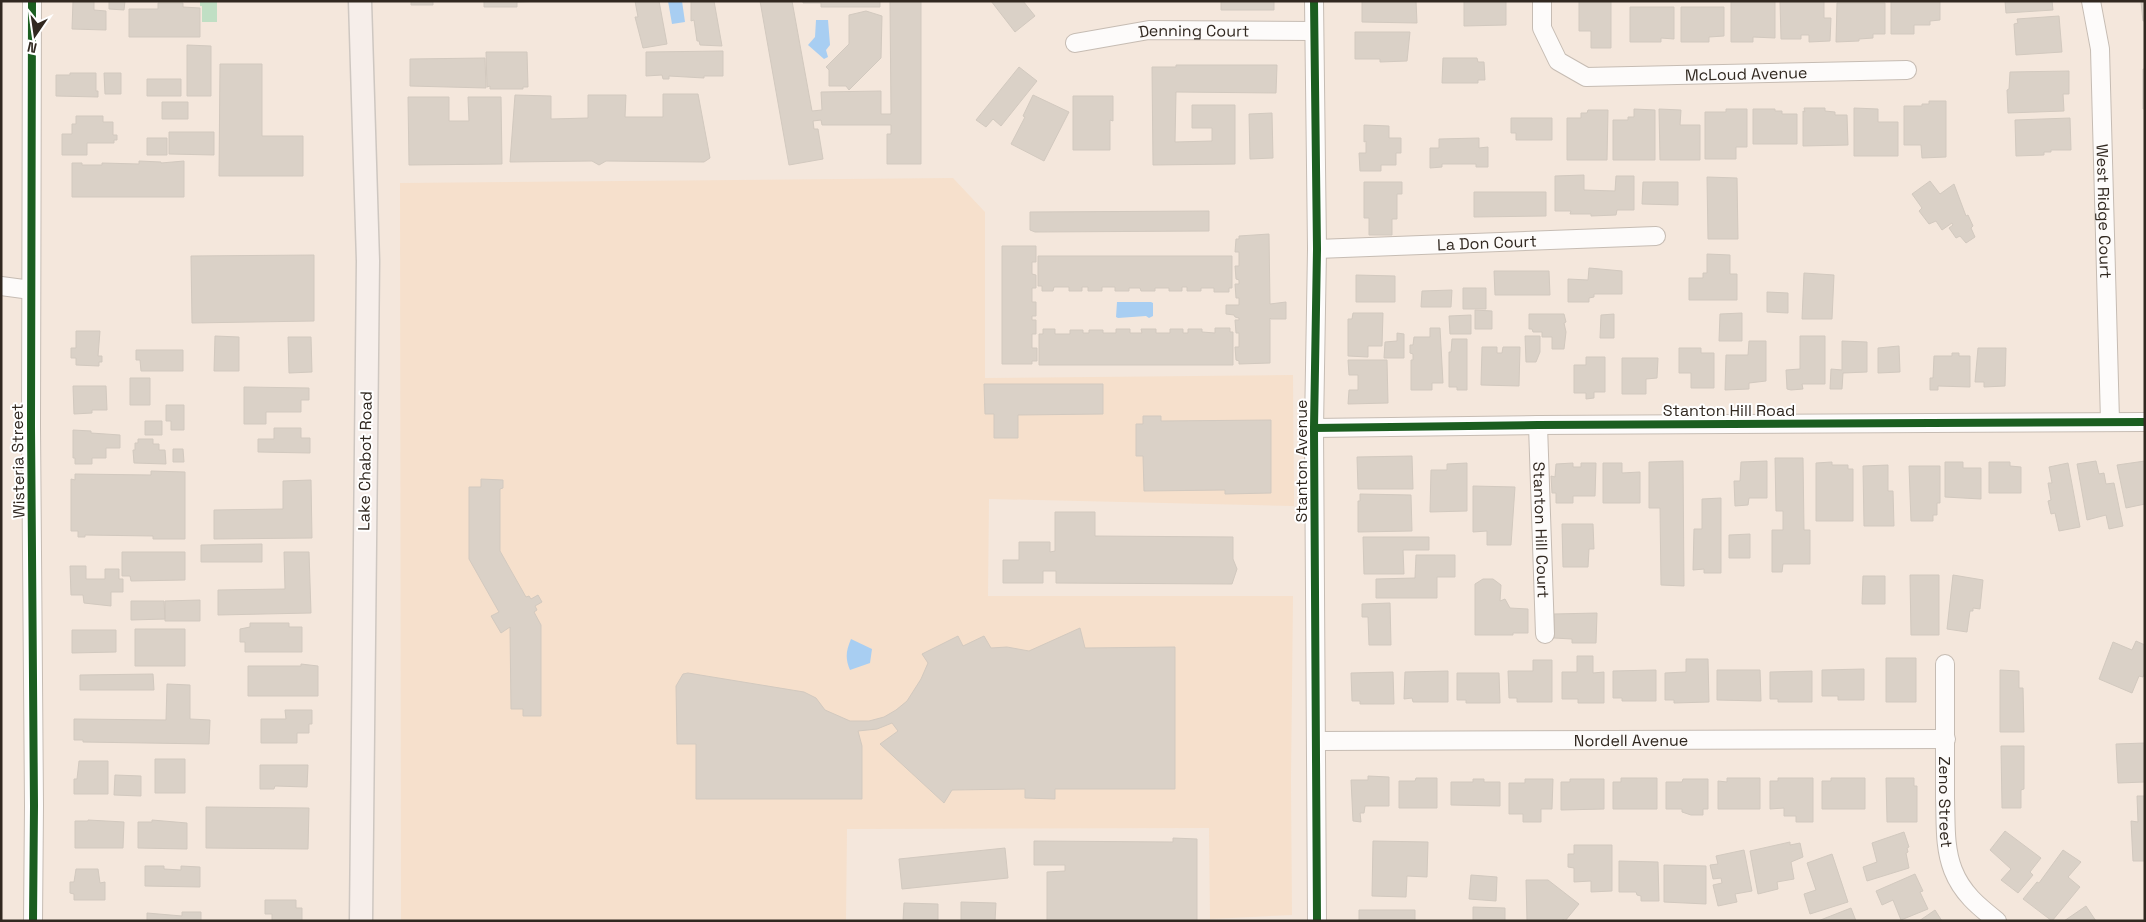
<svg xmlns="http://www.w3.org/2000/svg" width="2146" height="922" font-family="'Space Grotesk',sans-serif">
<rect width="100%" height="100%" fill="#f4e7dc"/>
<path fill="#f6e0cc" d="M953,178L985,212V378L1293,375L1294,506L989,499L988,596H1293L1291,780L1292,915L1210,919L1209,828L847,829L846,921H401L400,183Z"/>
<path fill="#c0dfc4" d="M200,1H217V22H202V6H200Z"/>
<path fill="#a8cef2" d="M668,1H682L685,22L672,24Z
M816,20H828L830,45L826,50L828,57L824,59L808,45L815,37Z
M1117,302H1151L1153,303V316L1149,318L1146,316L1118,318L1116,317Z
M851,639L872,649L870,663L850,670C845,658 846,651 851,639Z"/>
<path fill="#dad1c7" stroke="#d2c9bf" d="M73,1H94V10L106,11V30L72,29Z
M109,1H125L124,10L109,9Z
M411,1H433V5H411Z
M484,1H542L517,2V7H484Z
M635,1H659L667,44L643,48L635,17H638Z
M691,1H714L722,46L700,45L699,41H697L694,20L691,21Z
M760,1H792L812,111L822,110L821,92L881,91V114H891L890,1H921V164H887V134H891V125H822L821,120L813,121L814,129H818L823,159L789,165Z
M803,1H880V7H821V3H803Z
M991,1H1023L1035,16L1015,32Z
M1221,1H1274V10H1221Z
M1362,1H1416L1417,23L1362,22Z
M1464,1H1506V25L1464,26Z
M1579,1H1611V48H1591V31H1579Z
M1731,1H1775V38L1753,37V42H1731Z
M1780,1H1824V18H1831L1830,41L1809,42V35H1801V39H1781Z
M1891,1H1940V20L1930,21V25H1914V34H1891Z
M2005,1H2052L2053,10L2006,13Z
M2141,2L2145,3V21H2143Z
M158,3H183V7L200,8V37H129V9H158Z
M1837,3H1885V34H1873V38L1859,39V41L1836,42Z
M1630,7H1674V39L1661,38V42H1630Z
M1681,7H1724V36L1709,37V42H1681Z
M866,11L882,16L881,58L849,90L846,86H829V70L826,67L849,44V15Z
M2059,16L2062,52L2016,55L2014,24L2018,23L2017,19Z
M1355,32H1410L1407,61L1380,62V59H1355Z
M187,45L211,46V96H187Z
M723,51V76H704V78L669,76V79H663L662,75L646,76V52Z
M486,52H527L528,87H523V89H490V86L487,87Z
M485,58L486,88L410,86V59Z
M1443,58H1477L1478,62H1484L1485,80H1478V83H1442Z
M220,64H262V136H303V176H219Z
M1176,65H1277L1276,93L1176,92L1175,142L1212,141V128H1192V105H1235V164L1153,165L1152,67H1176Z
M1019,67L1037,81L1001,126L993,119L986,127L976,120Z
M2143,69H2145V109H2143Z
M2069,71V94H2063L2064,111L2008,113L2007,90L2009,89L2010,72Z
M70,73H96V91H98V97L56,96V75H70Z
M104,73H121V94H105Z
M147,79H181V96H147Z
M663,94H698L710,158L704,162L606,161L599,165L592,161L510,162L515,95L551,96V119L588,118V95H626L625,117H663Z
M1033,95L1069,112L1044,161L1011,144L1025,117L1023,116Z
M1073,96H1113V121L1110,120V150H1073Z
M408,97H449V121H469L468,97H501L502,164L409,165Z
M1929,101H1946V157L1922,158L1921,145H1904V106H1922V104H1929Z
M162,102H188V119H162Z
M1804,108H1825V111L1835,112V115H1847L1848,145L1803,146V111L1805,112Z
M1854,108L1878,109V122H1898V156H1854Z
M1634,109L1655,110V160H1613V120H1628V117H1634Z
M1659,109L1681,110L1680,125H1700V160H1660Z
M1726,109H1747V147H1736V159H1705V112H1726Z
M1753,109H1775V111H1782V114H1797V144H1753Z
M1588,110H1608L1607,160H1567V118H1581V113H1587Z
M1272,113L1273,158L1250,159L1249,114Z
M76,116H103V122H113V135H117V140H114V143H87V155H62V134H72V124H76Z
M1511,118H1552V140H1516V133H1511Z
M2070,118L2071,150H2051V152H2044V155L2016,156L2015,120Z
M1364,125L1389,126V138H1401V153H1396V165H1381V171H1360L1359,153H1366V141L1364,142Z
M169,132H214V155L169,154Z
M147,138H167V155H147Z
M1479,138V148L1488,147V167H1476V164H1442V167L1430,168V148H1439V139Z
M139,161L161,162V163L184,161V197H72V163H82V165H102V163L139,164Z
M1584,175V190L1615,191L1616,176H1634V210H1617L1616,215L1591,216V214H1570L1571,211H1555V176Z
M1707,177L1737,178L1738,239H1708Z
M1930,181L1940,194L1954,184L1966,216L1968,215L1973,226L1971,228L1975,237L1966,243L1960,236L1956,238L1949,228L1953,225L1952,223L1942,230L1936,221L1929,224L1919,211L1922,208L1912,194Z
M1364,182H1402V194H1397V219H1392V235H1369V218H1364Z
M1643,182H1678V205L1642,204Z
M1474,192H1546V216L1474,217Z
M1209,211V231L1035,232L1030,230V212Z
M1269,234L1270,304L1286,302V319H1271L1270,318V363L1239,364V361L1236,360L1235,347H1239V333H1236L1235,320H1239V318L1235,317L1234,315L1226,314V305H1239V298H1236L1235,284H1239V280L1236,279L1235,266H1239V252H1235L1236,239H1239V236Z
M1002,246H1036V262H1032V274L1036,275V288H1032V302H1036V316H1032V320H1036V334H1032V348H1037V361H1032V364H1002Z
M1707,254L1730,255V274H1737V300H1689V278H1703V273H1707Z
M314,255V321L192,323L191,256Z
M1038,256H1232V288H1229V292H1214V288H1201V291H1187V287H1182V291H1169V288H1155V291H1141L1140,288H1129V291H1115V287H1102V291H1088V287H1082V291H1069V287H1054L1053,291H1042V286H1038Z
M1589,268L1622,271V294H1594V297L1589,298V302H1568V279L1588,280Z
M1494,271H1549L1550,295H1495Z
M1804,273L1834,275L1832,319H1802Z
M1356,275L1395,276V302H1356Z
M1463,288H1486V309H1463Z
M1452,290L1451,307H1421L1422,291Z
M1767,292L1788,293V313L1767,312Z
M1475,310L1492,311V329H1475Z
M1353,313H1383L1382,346H1368V357L1348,356V319H1352Z
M1742,313V341H1719L1720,314Z
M1529,314H1564L1566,322L1564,323L1566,332L1564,349H1552V337H1542V332H1533L1532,329H1529Z
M1614,314V338H1600L1601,315Z
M1471,315V334H1450L1449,316Z
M1215,328H1230V332H1233V365H1039V334H1043V329H1055V334H1070V330H1083V333H1089V330H1103V333H1116V329H1130V333H1142L1141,329H1156V333H1170V329H1183V333H1188V329H1202V332L1215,333Z
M1430,328H1440L1443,383H1432V390H1411V360H1413V354L1410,353V345H1413L1414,337H1430Z
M76,331H100L98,356H102V362H99V366L76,365V358H71V348H76Z
M1397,333L1404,334V358H1384L1385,342L1397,341Z
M215,336L239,337V371H214Z
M1525,336H1540V352L1536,362H1526Z
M1800,336H1825V384H1802L1803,389L1791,390L1787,389L1786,370L1800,369Z
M288,337H311L312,372L289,373Z
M1452,339H1467V390H1457V387H1449V352H1451Z
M1749,341H1766V381L1749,383V389L1725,390L1726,355H1748Z
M1842,341L1867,342V372L1843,373L1842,389H1830L1831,369L1842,370Z
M1899,346L1900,372L1878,373V348Z
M1482,347H1497V353H1502L1503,347H1520L1519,386L1481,385Z
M1679,348H1701V353H1714V388H1691V373H1679Z
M1978,348H2006L2005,386L1984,387V382H1975Z
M136,350H183V371H141L140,360H136Z
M1952,353H1959V356H1970V387L1938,386V390H1930V378H1933L1934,356H1952Z
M1586,357H1605V392H1594V398L1586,399V393H1574V365H1586Z
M1622,358H1658L1657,378L1646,379V394H1622Z
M1348,360H1387L1388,403L1348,404L1349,390H1358V375H1349Z
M130,378H150V405H130Z
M984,384H1103V414L1018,415V438H994V414H985Z
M73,386H106L107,410H92V413L74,414Z
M244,387L309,388V400H301V412H266V424H244Z
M166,405H184V430H171V421H166Z
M1143,416H1161V421L1271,420V493L1225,494V490L1144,491L1143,456H1136V424H1143Z
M145,421H162V435H145Z
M274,428H301V438H310V453L258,452V439H274Z
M73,430L91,431V433L120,435V448H106V458H92V464H75V458H73Z
M138,439H153V444H159V450H165L166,464L134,463L133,450H135V443H138Z
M173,449H183L184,462H173Z
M1412,456L1413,489H1358L1357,457Z
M1775,458H1803L1804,530H1810V564H1783L1782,572H1772V530H1783V511H1776Z
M1683,461L1684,586L1661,585L1660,508H1649V462Z
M1767,461V498H1749L1748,505L1735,506L1734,481H1740L1741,462Z
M2096,461L2099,474L2104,473L2106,484L2114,483L2123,526L2109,529L2106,515L2087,520L2077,464Z
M2145,461V504L2126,508L2117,465Z
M1832,462V465H1848V469H1853V521H1816V463Z
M1945,462H1963V468H1981V499L1945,497Z
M1989,462H2010V466L2021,467V493H1989Z
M1467,463V511L1430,512L1431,470H1447V464Z
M1573,463V467H1581V463H1596L1595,496H1573V503H1556V493H1552L1551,476L1555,477L1556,464Z
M1603,463H1622V473L1640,472V503H1603Z
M2068,463L2080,527L2059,531L2055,513L2051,514L2048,501L2051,500L2048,483H2052L2049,467Z
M1888,465V491H1893L1894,526H1864L1863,466Z
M1909,466H1940V503H1937V515H1933V521H1911Z
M151,471L185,472V539H153V536L85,535V537H78V531H71V479L75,480V474L151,475Z
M481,479L503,480V488L500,489V551L526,597L529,596L531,599L538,595L542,602L535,606L537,610L534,612L541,625V716H523V709H511L510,627L501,633L491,616L499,612L469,559V487H481Z
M311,480L312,538L214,539V510L283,509V481Z
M1473,486L1515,487L1511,545H1487V531L1473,532Z
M1360,494L1411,495L1412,531L1358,532V501H1360Z
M1721,498V573H1704V569L1693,570L1694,529H1702V499Z
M1055,512H1095V536L1233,537V559L1237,569L1232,584L1056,583V571H1043V583H1003V560H1019V542H1050V552L1055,551Z
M1562,524H1593L1594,549H1589L1588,567H1563Z
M1750,534V558H1729V535Z
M1363,537H1429V550H1403L1404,574H1364Z
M262,544V562H201V545Z
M122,552H185V580L131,581L130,576H122Z
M284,552H309L311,613L218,615V590L285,589Z
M1416,555H1455V577H1437V598H1376V579L1415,578Z
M70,566H86V579H105V569H119V579H123V592H111V606L84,603L83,595H71Z
M1910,575H1939V635H1911Z
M1953,575L1983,580L1980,609L1973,608V611H1970L1967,632L1947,629Z
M1863,576H1885V604H1862Z
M1483,579H1493L1501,585L1500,601L1505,599L1510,608L1528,609V633H1513V635H1475V584Z
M200,600V621H165V601Z
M131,601H164L165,619L131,620Z
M1390,603L1391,645H1369L1368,617H1362V604Z
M1597,613L1596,643H1572V639L1554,638V614Z
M250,623H289V627H302V652H245V642H240V629L250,627Z
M1080,628L1085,648L1175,647V789H1055V799L1025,798V789L952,790L944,803L880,744L898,731L892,723L877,729L858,731L862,746V799H696V744H677L676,686L683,674L688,673L804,692L816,698L825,710L850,721H869L884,717L896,710L907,701L921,679L928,663L922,654L958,636L963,646L984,636L991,648L1007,647L1029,651Z
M135,629H185V666H135Z
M72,630H116V652L72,653Z
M2136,641L2145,645V672L2143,677L2139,676L2132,693L2099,679L2113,642L2132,650Z
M1577,656H1593V673L1604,672V703H1578V699H1562V672H1577Z
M1886,658H1916V702H1886Z
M1686,659H1708L1709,702L1674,703V700H1665V673L1686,672Z
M1533,660H1552V702H1517V698H1509L1508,671H1533Z
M301,664L318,666V696H248V666H301Z
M1864,669V700H1838V696H1822V670Z
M1656,670V701H1622V698H1613V671Z
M1717,670H1760L1761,701L1717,700Z
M2000,670L2019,671V688H2023L2024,732H2000Z
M1448,671V702H1413L1412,698L1404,699L1405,672Z
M1812,671V702H1778V699H1770V672Z
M1393,672L1394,704H1360V701H1352L1351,673Z
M1457,673H1499L1500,703H1466V700H1457Z
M153,674L154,690H80V675Z
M167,684L190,685V719L210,720L209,744L83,742V740H74V719L166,720Z
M285,710H312V724H309V733H297V743H261V719H286Z
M2145,743V782L2118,783L2116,744Z
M2001,746H2024V789L2021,790V808H2002Z
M155,759H185V793H155Z
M79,761H108V794H74V779H77Z
M260,765H308L307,787L275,786L274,789H260Z
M115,775L141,776V796L114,795Z
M1368,776L1389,777V806H1365L1364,813H1360L1361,822L1353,821L1351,780H1368Z
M1416,778H1437V808H1399V781H1415Z
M1621,778H1657V809H1613V782H1621Z
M1727,778H1760V809H1718V781L1727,782Z
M1778,778H1813V822H1796V816H1784V808L1770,809V781H1778Z
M1831,778H1865V809H1822V781H1831Z
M1886,778H1914V786H1917V822H1887Z
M1473,779H1484V782H1500V806L1451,805V782H1473Z
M1525,779H1553L1552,809H1541V822H1523V814H1509V783H1525Z
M1570,779H1604V809L1561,810V782H1570Z
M1683,779H1708V809H1703V815H1691L1682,812V809H1666V782H1682Z
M2137,796H2145V861H2133L2131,821L2138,822Z
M206,807L309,808L308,849L206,848Z
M88,820L124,822L123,848H75V821H88Z
M152,820L187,823V849L138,848V822H152Z
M2005,831L2041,858L2030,872L2033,875L2018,893L2001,880L2011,869L1990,850Z
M1904,832L1909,847L1907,848L1908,852L1906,853L1909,868L1867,881L1863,867L1877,862L1872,843Z
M1173,838L1197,839V921H1047V872L1065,871V865H1034V841L1173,842Z
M1373,841L1428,842L1427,877L1407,876L1406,897L1372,896Z
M1790,842V845L1800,843L1803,857L1791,862L1794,879L1777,882L1778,889L1758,894L1750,851Z
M1574,845H1612V891L1591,892V881L1574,882V868L1568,867V854H1574Z
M1005,848L1008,878L902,889L899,859Z
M1744,850L1752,891L1735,894L1737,902L1718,906L1713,885L1722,883L1721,878L1713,879L1710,865L1718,864L1716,856Z
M2063,850L2081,862L2068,877L2080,887L2052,921L2023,899L2037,882L2039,883Z
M1832,854L1848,902L1810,914L1804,894L1816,890L1807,863Z
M1619,861L1658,862L1659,901H1641V896L1637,895L1636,892H1619Z
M1664,865L1706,866V904L1664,902Z
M145,866H164V869L181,870V866L200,867V887L145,886Z
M76,869H98L100,883L105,882V900H74V894L70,893V882H74Z
M1915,874L1923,891L1920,892L1928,909L1901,920L1893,900L1882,905L1876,891Z
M1471,875L1497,877L1496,901L1469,899Z
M1526,880H1548L1579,904L1565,921L1563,919V921H1527Z
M265,900H296V908H302V921H272V914H265Z
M961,902L996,903L995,921H961Z
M904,903L938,904V921H903Z
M2086,906L2096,921H2064Z
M1473,907L1505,908V921H1473Z
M1851,908L1856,921H1818Z
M1359,910H1415V921H1359Z
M1935,910L1942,921H1919Z
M182,912H201V921H147V913L182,916Z"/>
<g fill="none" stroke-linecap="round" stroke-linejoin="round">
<defs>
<g id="minor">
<path d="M32,1L31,426L34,806L33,921"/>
<path d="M1314,1L1317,249L1314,428L1317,921"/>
<path id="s1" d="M1542,1V28L1558,61L1586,77L1907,70"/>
<path id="s2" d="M2091,1L2100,49L2110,421"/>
<path id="s3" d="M1075,43L1149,30L1314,31"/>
<path id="s4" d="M1317,249L1656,236"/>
<path d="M1,286L31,290"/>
<path id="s5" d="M1538,425L1545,634"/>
<path d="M1314,428L1538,425L2145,422"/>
<path id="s6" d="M1945,664C1945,709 1945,753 1945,798C1946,822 1944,847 1953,870C1962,893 1978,906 1997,921"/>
<path id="s7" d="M1316,741L1946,739"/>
</g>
<path id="major" d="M360,1L368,261L361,921"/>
</defs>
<use href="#minor" stroke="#c6bcb3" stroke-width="20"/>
<use href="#major" stroke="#cec7c1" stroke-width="25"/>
<use href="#minor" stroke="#fdfbfa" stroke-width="18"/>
<use href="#major" stroke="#f6eeea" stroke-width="22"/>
<defs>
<path id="cycleway" d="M32,1L31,426L34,806L33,921
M1314,1L1317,249L1314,428L1317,921
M1314,428L1538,425L2145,422"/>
</defs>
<use href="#cycleway" stroke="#fff" stroke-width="11"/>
<use href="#cycleway" stroke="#1b5e20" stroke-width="8"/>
</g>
<g text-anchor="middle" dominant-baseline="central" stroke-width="4" stroke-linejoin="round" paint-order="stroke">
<g font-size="16" fill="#312820" stroke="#fff">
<text stroke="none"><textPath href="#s3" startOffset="120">Denning Court</textPath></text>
<text stroke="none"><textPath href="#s1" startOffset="256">McLoud Avenue</textPath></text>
<text stroke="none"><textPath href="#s2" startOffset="211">West Ridge Court</textPath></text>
<text stroke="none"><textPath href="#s4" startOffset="170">La Don Court</textPath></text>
<text x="1729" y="410">Stanton Hill Road</text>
<text transform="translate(18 461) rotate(-91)">Wisteria Street</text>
<text transform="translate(365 461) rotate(-89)">Lake Chabot Road</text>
<text transform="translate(1301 461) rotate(-90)">Stanton Avenue</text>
<text stroke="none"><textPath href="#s5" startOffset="105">Stanton Hill Court</textPath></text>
<text stroke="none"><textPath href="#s7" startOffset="315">Nordell Avenue</textPath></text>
<text stroke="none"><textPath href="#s6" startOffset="138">Zeno Street</textPath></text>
</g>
</g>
<rect width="2146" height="922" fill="none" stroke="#312820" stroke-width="5"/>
<g transform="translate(35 35) rotate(193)" stroke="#ffffff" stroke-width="4" paint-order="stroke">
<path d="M0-4L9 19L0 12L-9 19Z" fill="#312820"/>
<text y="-8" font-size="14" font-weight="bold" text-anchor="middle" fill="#312820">N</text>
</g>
</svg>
